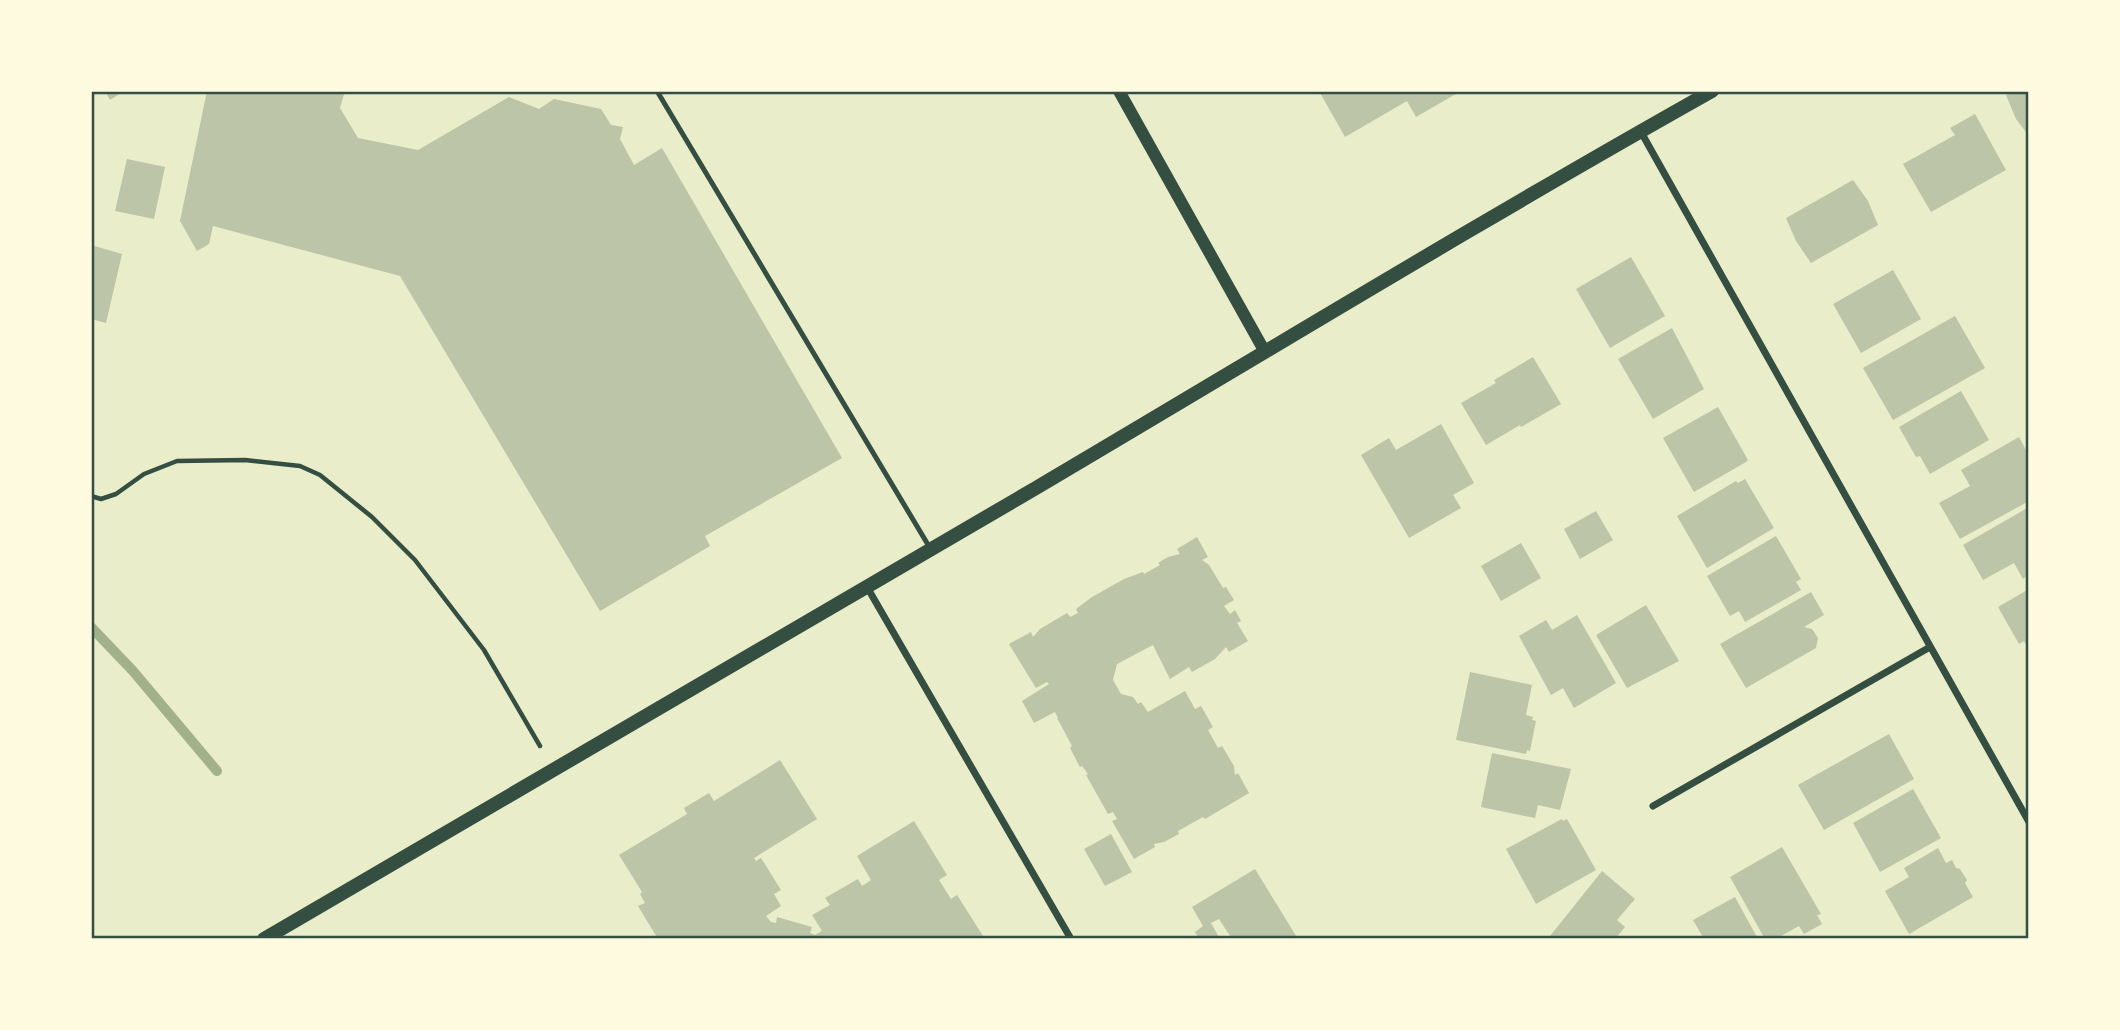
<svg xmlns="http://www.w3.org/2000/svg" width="2120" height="1030" font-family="Overpass,sans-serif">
<rect width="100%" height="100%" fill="#e9edc9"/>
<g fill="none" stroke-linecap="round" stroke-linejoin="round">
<path stroke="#a3b18a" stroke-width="10" d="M91,627L133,671L217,771"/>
</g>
<path fill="#bcc5a7" d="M105,91H124L110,100Z
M207,91H345L340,108L358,138L418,150L509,97L539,109L554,99L601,109L611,125L623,127L620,139L634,165L662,148L842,458L705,536L710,546L600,611L400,276L213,226L209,244L197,251L180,221Z
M1319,91H1461L1416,117L1407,101L1345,137Z
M2013,91H2029V136L2016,119L2006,95Z
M1975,114L2006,170L1931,212L1903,164L1955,135L1950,128Z
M127,159L165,167L154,219L115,211Z
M1853,180L1868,201L1878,225L1811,263L1796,241L1786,218Z
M91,245L122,254L106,323L91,319Z
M1631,257L1665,316L1610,348L1576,289Z
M1893,270L1921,319L1861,353L1833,304Z
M1955,316L1985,368L1893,420L1863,368Z
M1672,328L1704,389L1653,419L1618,359Z
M1533,357L1561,404L1521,427L1520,425L1486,445L1461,403L1496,383L1494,380Z
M1961,391L1989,440L1930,474L1920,456L1916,457L1899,427Z
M1718,407L1748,460L1746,462L1694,492L1663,438Z
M1441,424L1474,483L1453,495L1461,508L1409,538L1361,455L1389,438L1396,450Z
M2019,437L2029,456V501L1960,539L1939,503L1970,486L1961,470Z
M1745,479L1774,528L1707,568L1677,516L1736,481L1738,483Z
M2029,507V575L2023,579L2014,563L1983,580L1963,545Z
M1596,511L1613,540L1580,559L1564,529Z
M1776,536L1801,579L1796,582L1801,590L1745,622L1739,611L1730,616L1707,576Z
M1197,537L1208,557L1202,560L1209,565L1223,588L1226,587L1234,600L1224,606L1230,614L1235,610L1241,621L1237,623L1248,641L1229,652L1226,647L1215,659L1192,672L1189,667L1170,679L1153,645L1117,664L1113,680L1121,694L1133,697L1138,704L1141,702L1148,712L1185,691L1195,709L1201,706L1213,727L1208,730L1218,748L1222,746L1234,766L1235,775L1238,773L1249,793L1205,819L1203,817L1178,831L1179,834L1164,842L1154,844L1155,847L1134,859L1112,821L1117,819L1113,812L1108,814L1086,775L1088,774L1082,766L1080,767L1070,748L1072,746L1057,718H1058L1055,712L1034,723L1022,701L1049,684L1047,682L1036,688L1009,644L1031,632L1033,637L1040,629L1067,613L1070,617L1078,613L1076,609L1092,597L1124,579L1143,572L1144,574L1160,565L1158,563L1168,557L1180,554L1177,549Z
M1521,543L1541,578L1501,601L1481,566Z
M2029,589V650L2024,641L2019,644L1998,607Z
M1811,592L1824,615L1804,627L1812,629L1818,638L1816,648L1746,688L1720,644Z
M1646,605L1679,661L1627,688L1596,635Z
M1577,615L1616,683L1574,708L1563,688L1551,695L1519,636L1546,620L1552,630Z
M1470,672L1532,685L1526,715L1533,717L1532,720L1536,721L1530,751L1527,750L1526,754L1456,740Z
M1889,734L1914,779L1824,830L1798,785Z
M1492,753L1571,769L1560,810L1538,805L1535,818L1481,807Z
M780,760L817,819L754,858L756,861L761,858L781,890L774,894L781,906L766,916L771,922L776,923L777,917L812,927L810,933L815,935L822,931L812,915L830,905L825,898L858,879L862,886L871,880L857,856L914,821L947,875L939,880L951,899L957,895L985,939H658L638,906L645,903L640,894L642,892L619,855L687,814L684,808L709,793L714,801Z
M1913,789L1941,838L1880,872L1853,823Z
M1562,819L1563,821L1567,819L1596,870L1536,904L1506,849Z
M1111,834L1132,872L1105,886L1084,849Z
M1782,847L1821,914L1817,915L1822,924L1804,934L1799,926L1776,939H1765L1730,877Z
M1938,848L1946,863L1952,860L1956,868L1960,869L1967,880L1965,883L1973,897L1909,934L1885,891L1909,877L1904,868Z
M1255,869L1298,939H1232L1219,919L1211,923L1220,939H1199L1195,932L1203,926L1192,907Z
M1602,871L1635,899L1617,920L1625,927L1615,939H1553L1550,936Z
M1735,897L1758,939H1704L1693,920Z"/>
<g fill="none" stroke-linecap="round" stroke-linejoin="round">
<path stroke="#344e41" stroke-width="4.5" d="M91,496L101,499L116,494L144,474L177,461L245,460L300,466L320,475L372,517L415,560L484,650L540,746"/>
<path stroke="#344e41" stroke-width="5" d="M657,91L930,548"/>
<path stroke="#344e41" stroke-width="7" d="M1641,132L2029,822
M867,587L1071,939
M1653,806L1930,647"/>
<path stroke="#344e41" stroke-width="12" d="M1119,91L1265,352"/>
<path stroke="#344e41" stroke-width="14" d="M264,939C521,787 779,639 1036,488C1261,355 1484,219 1712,91"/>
</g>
<rect width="2120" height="1030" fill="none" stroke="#fefae0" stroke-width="186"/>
<rect x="93" y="93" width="1934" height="844" fill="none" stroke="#344e41" stroke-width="2.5"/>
</svg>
